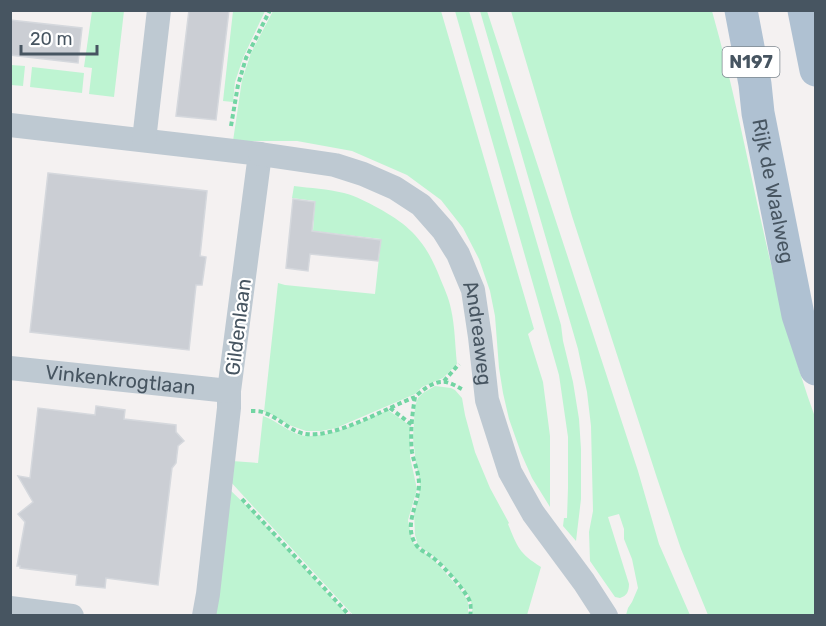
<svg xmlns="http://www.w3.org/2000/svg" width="826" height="626" font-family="Rubik,sans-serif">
<rect width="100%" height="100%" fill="#f4f1f1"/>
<path fill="#bef4d2" d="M92,11H124L114,97L89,94L92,68L84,67Z
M233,11H265L243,58L235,82L233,102L223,101Z
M273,11H441L534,329L528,334L543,382L550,436V507L532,478L521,453L509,419L503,393L499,368L495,316L490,291L479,259L463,228L441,200L407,175L352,151L297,141H233L242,80L251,53Z
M455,11H469L561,325L563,341L573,382L579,419L581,449V499L576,541L563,526L564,518H567L568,488V437L559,375Z
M480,11H487L638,471L659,544L690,615H626L628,608L632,602L638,588L632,559L624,539V529L619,514L608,517L629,584C629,591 627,596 620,598L615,597L590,561L589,532L593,511L591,426L587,392L578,349Z
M511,11H712C750,145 767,285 815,417V615H708L681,549L657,478L572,216Z
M11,65L25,66L23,86L11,85Z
M32,67L84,73L82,93L30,87Z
M294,186C310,188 328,189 344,193C356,196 367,202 378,208C411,226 426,242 440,278C444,288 449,298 451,309C455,327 455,345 457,364L443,378L422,387L415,394L336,428L321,431H306L289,425L273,415L264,412L278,283L285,285L375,294L381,239L313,231L315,201L292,198Z
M435,386L451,388L455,390L462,398L465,415L475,452L490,488L509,523L508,524C518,548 519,553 541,567L527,615H471L473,607L467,592L441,562L418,545L415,535L414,512L419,497L420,482L416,464L413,438L415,406L418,398L423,393Z
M388,410L409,425L410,430V457L417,489L408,520L412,541L416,546L434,560L464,594L468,603V615H353L229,480L232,461L258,463L263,416C275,420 285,429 297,434C322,443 364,420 388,410Z
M228,488L254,513L347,615L214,616Z"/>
<path fill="#cbced4" stroke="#d5d8dd" stroke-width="1.5" d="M189,10H229L216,120L176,116Z
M10,20L82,28L78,63L10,55Z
M48,173L207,191L200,256L206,257L202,285H196L189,350L30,332Z
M293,199L315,202L312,231L381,240L378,261L310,254L308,271L286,268Z
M96,406L125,410L124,419L176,425V432L184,441L178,446L176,463L172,468L158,585L106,578L105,588L76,585L77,575L20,568V566H17L25,522L18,514L33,502L18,476L30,478L38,408L95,415Z"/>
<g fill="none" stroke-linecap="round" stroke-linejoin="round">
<path stroke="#72d5a3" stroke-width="4" stroke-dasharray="4.5 3" stroke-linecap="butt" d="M231,126L238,85L246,58L270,10
M444,381L459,364
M415,397C412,415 410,434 412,452C414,463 419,473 419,484C419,505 402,526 417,546C421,551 427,553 432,557C441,563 467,592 470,602C471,606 471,611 470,616
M390,408L412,425
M251,411C255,411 261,411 265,413C279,418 291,432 306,434C336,438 386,408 415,397C422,390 433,382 442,382C448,381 456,386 462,389
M242,499L350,616"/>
<g stroke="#bec9d2" stroke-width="24">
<path d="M10,125L260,154L229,391V408L208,594L204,616"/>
<path d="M144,140L159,10"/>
<path id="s1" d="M260,154L335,165L363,174L395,188L421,205L443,230L458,254L473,290L480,337L487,400L510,472L533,513L584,582L606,616"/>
<path id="s2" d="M10,368L229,391"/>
<path d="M10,608L72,616"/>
</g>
<g stroke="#afc1d2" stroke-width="33">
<path id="s3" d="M741,10L755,84L758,113L798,315L816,369"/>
<path d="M804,10L816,70"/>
</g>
</g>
<g text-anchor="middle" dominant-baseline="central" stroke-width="4.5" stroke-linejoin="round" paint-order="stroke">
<rect fill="#fff" stroke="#7e8890" stroke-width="1.5" x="722.5" y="47" width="57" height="30" rx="4.5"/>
<g font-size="18" font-weight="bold" fill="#475561">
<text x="751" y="62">N197</text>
</g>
<g font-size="20" fill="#475561" stroke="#fff">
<text stroke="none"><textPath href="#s3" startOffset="184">Rijk de Waalweg</textPath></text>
<text transform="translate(238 327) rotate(-83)">Gildenlaan</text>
<text stroke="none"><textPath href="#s1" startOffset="315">Andreaweg</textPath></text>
<text stroke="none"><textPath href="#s2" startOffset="111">Vinkenkrogtlaan</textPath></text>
</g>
</g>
<rect width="826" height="626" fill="none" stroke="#475561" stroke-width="24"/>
<path d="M21 45v9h76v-9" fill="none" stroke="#475561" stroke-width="3"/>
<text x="30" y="45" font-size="18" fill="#475561" stroke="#ffffff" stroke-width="4.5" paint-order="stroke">20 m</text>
</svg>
